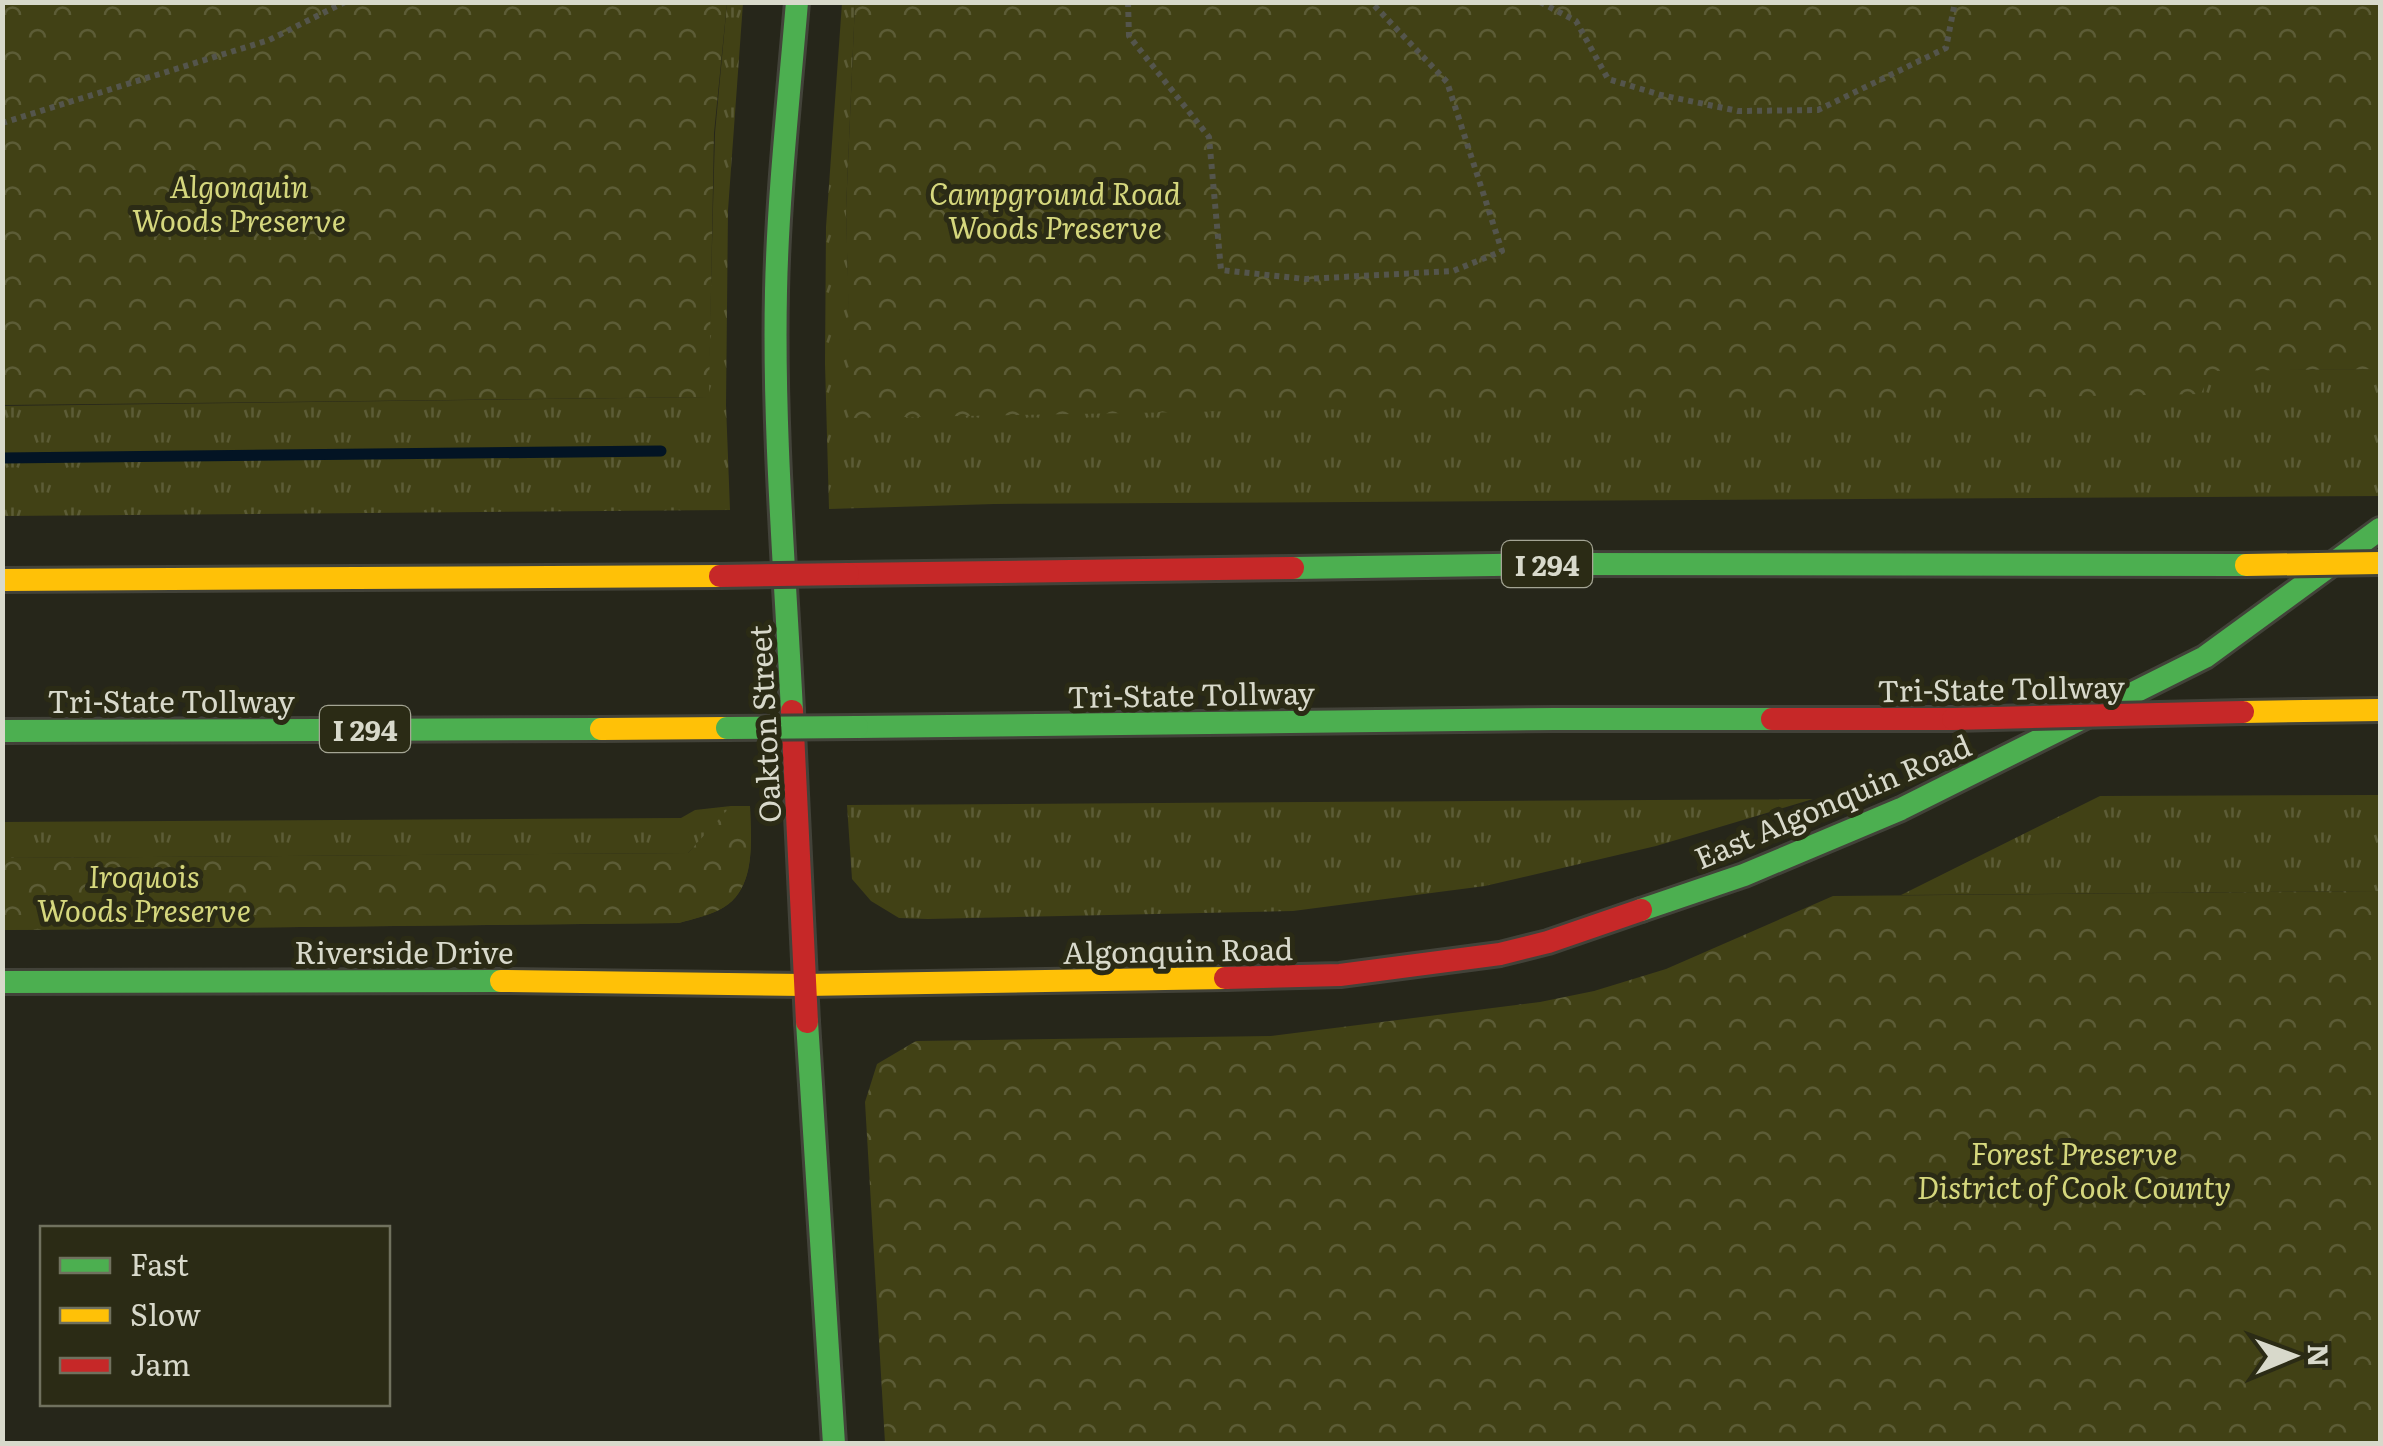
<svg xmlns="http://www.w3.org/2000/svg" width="2383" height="1446" font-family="Literata,serif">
<defs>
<pattern id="grass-tufts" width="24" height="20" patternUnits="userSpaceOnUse" patternTransform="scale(2.5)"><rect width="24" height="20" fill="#414115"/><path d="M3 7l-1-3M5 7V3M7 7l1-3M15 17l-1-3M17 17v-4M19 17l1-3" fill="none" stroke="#5c5c36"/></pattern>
<pattern id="park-crowns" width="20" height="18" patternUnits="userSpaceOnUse" patternTransform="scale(2.5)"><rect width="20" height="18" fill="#414115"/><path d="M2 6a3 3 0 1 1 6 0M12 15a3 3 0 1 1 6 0" fill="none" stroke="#5c5c36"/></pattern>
</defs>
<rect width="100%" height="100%" fill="#26261a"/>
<path fill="url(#grass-tufts)" d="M727,3H743L728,210L726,405L730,510L3,516L2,406L708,397L715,133Z
M842,3H855L846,209L851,379L2380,369V496L994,504L829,509L825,364L826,227Z
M2380,795V891L1901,895L2100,796Z
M1813,799L1656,846L1485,886L1293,911L928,919L899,918L871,901L852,879L847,805Z
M731,806H750C751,841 757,892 719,910C707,916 692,919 679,923L3,930L2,911L675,905L731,808L688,853L3,858V822L681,818L695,810Z"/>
<path fill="url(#park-crowns)" d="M2,3H727L714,133L709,397L3,405Z
M855,3H2380V369L2211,371L2201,394L851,418L846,209Z
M731,806H750C751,841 757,892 719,910C707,916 692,919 679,923L3,930V858L688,853Z
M2380,891V1443H885L865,1102L877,1064L916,1041L1271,1036L1540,1002L1594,991L1666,969L1833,896Z"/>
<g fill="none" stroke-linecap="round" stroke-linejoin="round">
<path stroke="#031424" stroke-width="11" d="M2,458L661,451"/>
<defs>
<path id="fast" d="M1293,568L1568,564L2246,565
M792,711C785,571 773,431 776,291C778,195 789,98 797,2
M857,727L1555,719H1772
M2,731L601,729
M1641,910L1744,875L1901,809L2205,657L2380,529
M2,982L501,981
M807,1022L834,1444"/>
<path id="slow" d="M2,580L720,576
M2243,712L2380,710
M601,729L727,728
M501,981L805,985L1225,978"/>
<path id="jam" d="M848,574L1293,568
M792,711L807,1022
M1772,719H1953
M1225,978L1340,975L1500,954L1548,942L1641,910"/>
</defs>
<use href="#fast" stroke="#424239" stroke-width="28"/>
<use href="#slow" stroke="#424239" stroke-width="28"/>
<use href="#jam" stroke="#424239" stroke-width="28"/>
<path stroke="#54554c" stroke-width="6" stroke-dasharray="5 5" stroke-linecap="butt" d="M1128,2L1129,36L1209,137L1221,270L1305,279L1453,271L1502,251L1447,82L1371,2
M1540,2L1576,21L1608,79L1661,95L1738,111L1818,110L1946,48L1955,2
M2,123L269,40L345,2"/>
<use href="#fast" stroke="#4caf50" stroke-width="22"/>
<use href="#slow" stroke="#ffc107" stroke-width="22"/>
<use href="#jam" stroke="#c62828" stroke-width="22"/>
<defs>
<path id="fast-bridge" d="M727,728L857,727"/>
<path id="slow-bridge" d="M2246,565L2380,563"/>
<path id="jam-bridge" d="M720,576L848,574
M1953,719L2243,712"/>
</defs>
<use href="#fast-bridge" stroke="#424239" stroke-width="28" stroke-linecap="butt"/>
<use href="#slow-bridge" stroke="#424239" stroke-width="28" stroke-linecap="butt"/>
<use href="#jam-bridge" stroke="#424239" stroke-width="28" stroke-linecap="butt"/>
<use href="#fast-bridge" stroke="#4caf50" stroke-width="22"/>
<use href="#slow-bridge" stroke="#ffc107" stroke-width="22"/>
<use href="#jam-bridge" stroke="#c62828" stroke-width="22"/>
</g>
<g text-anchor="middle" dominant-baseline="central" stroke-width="10" stroke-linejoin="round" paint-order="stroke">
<g fill="#2b2b15" stroke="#a4a594" stroke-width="2.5">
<rect x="1502" y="541" width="90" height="46" rx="8"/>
<rect x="320" y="706" width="90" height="46" rx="8"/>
</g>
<g font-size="28" font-weight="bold" fill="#d8d9cb">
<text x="1547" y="564">I 294</text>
<text x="365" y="729">I 294</text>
</g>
<g font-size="30" font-style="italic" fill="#d5d77d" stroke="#2b2b15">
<text x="239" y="185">Algonquin<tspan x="239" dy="34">Woods Preserve</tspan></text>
<text x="1055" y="192">Campground Road<tspan x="1055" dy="34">Woods Preserve</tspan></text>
<text x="144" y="875">Iroquois<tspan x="144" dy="34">Woods Preserve</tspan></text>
<text x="2074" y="1152">Forest Preserve<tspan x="2074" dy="34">District of Cook County</tspan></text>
</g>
<g font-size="30" fill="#d8d9cb" stroke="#2b2b15">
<text transform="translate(2001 687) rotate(-1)">Tri-State Tollway</text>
<text transform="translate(1191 693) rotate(-1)">Tri-State Tollway</text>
<text x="171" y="700">Tri-State Tollway</text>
<text transform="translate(763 724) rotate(-93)">Oakton Street</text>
<text transform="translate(1832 800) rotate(-23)">East Algonquin Road</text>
<text transform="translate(1178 949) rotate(-1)">Algonquin Road</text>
<text x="404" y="951">Riverside Drive</text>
</g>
</g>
<rect width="2383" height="1446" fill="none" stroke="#d8d9cb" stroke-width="10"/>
<rect x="40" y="1226" width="350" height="180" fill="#2b2b15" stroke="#70715e" stroke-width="2.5"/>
<rect x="60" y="1258" width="50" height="15" fill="#4caf50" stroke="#70715e" stroke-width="2.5"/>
<text x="130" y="1276" font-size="30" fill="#d8d9cb">Fast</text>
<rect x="60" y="1308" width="50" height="15" fill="#ffc107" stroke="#70715e" stroke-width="2.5"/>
<text x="130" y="1326" font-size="30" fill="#d8d9cb">Slow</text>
<rect x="60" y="1358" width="50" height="15" fill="#c62828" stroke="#70715e" stroke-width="2.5"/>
<text x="130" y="1376" font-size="30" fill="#d8d9cb">Jam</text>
<g transform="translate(2293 1356) rotate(89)" stroke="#2b2b15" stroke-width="8" paint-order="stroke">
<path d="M0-8L18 38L0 25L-18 38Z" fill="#d8d9cb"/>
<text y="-15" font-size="28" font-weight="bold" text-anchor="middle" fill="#d8d9cb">N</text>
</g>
</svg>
